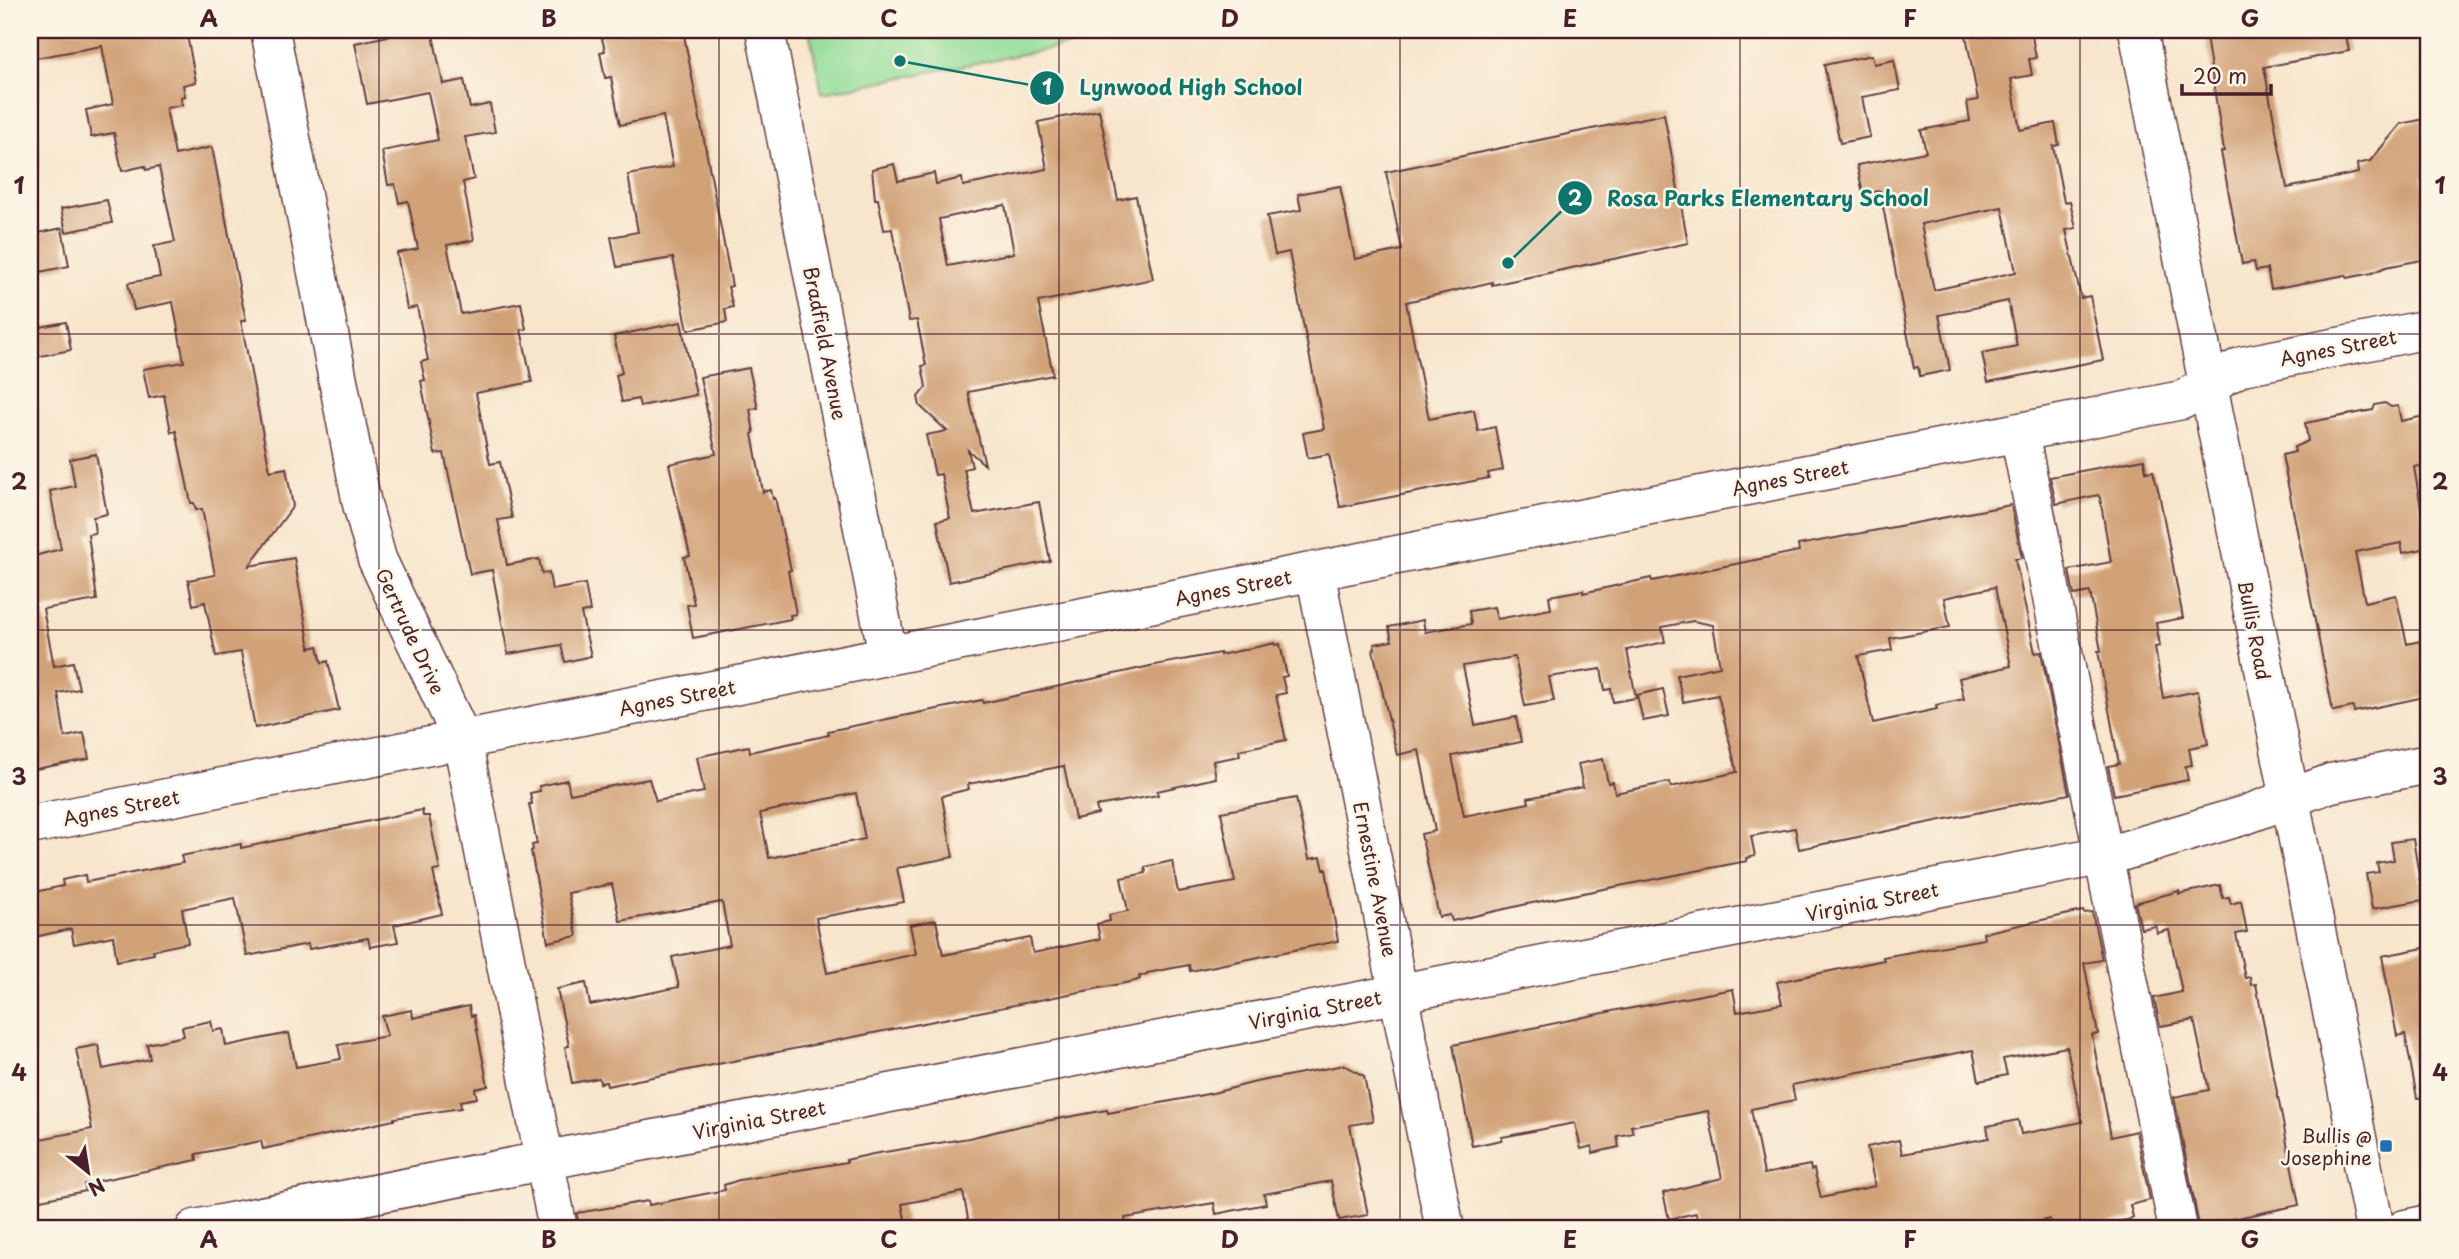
<svg xmlns="http://www.w3.org/2000/svg" width="2459" height="1259" font-family="'Playpen Sans',sans-serif">
<rect width="100%" height="100%" fill="#fcf5e5"/>
<filter id="ink" filterUnits="userSpaceOnUse"><feTurbulence type="fractalNoise" baseFrequency=".0143" numOctaves="2"/><feDisplacementMap in="SourceGraphic" scale="14" xChannelSelector="R" yChannelSelector="G"/><feConvolveMatrix kernelMatrix="1 2 1 2 8 2 1 2 1" color-interpolation-filters="sRGB"/></filter>
<filter id="wash" filterUnits="userSpaceOnUse"><feTurbulence type="fractalNoise" baseFrequency=".00686" numOctaves="4" result="noise"/><feDisplacementMap in="SourceGraphic" scale="28" xChannelSelector="R" yChannelSelector="G"/><feGaussianBlur stdDeviation="1.57" result="paint"/><feColorMatrix in="noise" values="0 0 0 0 0 0 0 0 0 0 0 0 0 0 0 0 0 1.4 0 .05"/><feComposite in="paint" operator="in"/></filter>
<g filter="url(#wash)">
<rect width="100%" height="100%" fill="#f7e5cc"/>
<path fill="#92dd99" stroke="#6e7e62" stroke-width="2" d="M809,30H1147L822,93Z"/>
<g id="blocks">
<path fill="#d1a278" fill-rule="evenodd" d="M30,30H186L196,82L183,85L185,96L181,97L182,105L166,108L175,155L212,147L241,297L246,320L241,321L270,471L286,468L293,506L249,566L294,558L310,648L318,646L322,663L328,661L339,710L255,728L241,652L216,656L205,602L193,605L188,580L215,575L202,509L196,510L194,503H191L176,431L171,432L164,395L149,398L143,369L184,362L173,302L134,310L128,283L160,277L154,246L175,242L159,167L146,170L145,166L122,171L114,133L91,137L86,110L113,104L102,46L30,59Z
M416,30H432L443,84L464,80L470,108L490,104L495,132L465,137L474,179L463,182L474,240L447,245L461,314L521,303L526,329L521,330L532,382L476,393L490,464L500,462L512,518L498,520L507,565L539,559L542,574L549,573L552,590L585,584L590,611L581,613L591,656L565,662L561,645L508,654L492,570L470,574L444,453L435,454L421,381L425,380L421,362L428,360L417,307L407,309L397,253L418,249L408,201L399,203L395,184L388,185L382,151L438,140L428,92L367,104L355,43Z
M600,30H683L732,286L728,287L733,307L725,309L727,322L688,330L673,258L617,267L611,237L638,232L628,175L673,167L663,116L620,125L611,77L605,78L600,52L605,51Z
M1994,30L1995,34L2031,30L2036,58L2029,59L2032,75L2011,79L2020,130L2055,123L2059,145L2053,146L2064,202L2070,201L2076,228L2066,230L2081,298L2090,296L2103,360L1988,382L1982,353L2017,346L2008,301L1939,315L1950,370L1920,376L1918,367L1914,368L1880,191L1863,194L1857,165L1926,152L1921,130L1970,121L1967,102L1978,100L1966,35ZM2002,207L2016,272L1934,290L1921,224Z
M2205,30H2253L2255,38L2296,30H2345L2349,51L2264,67L2287,188L2358,173L2357,164L2370,161L2401,124L2429,118V172L2423,173L2424,177H2422L2429,215V255L2422,257V260L2386,267L2372,273L2347,278L2346,275L2271,289L2267,269L2256,271L2254,262L2242,264L2221,152L2224,151Z
M1872,55L1874,64L1894,60L1900,90L1862,97L1870,137L1840,143L1824,65Z
M1099,110L1118,200L1136,196L1153,279L1038,302L1053,375L968,392L985,465L968,450L972,467L964,469L974,514L1039,502L1050,561L949,582L937,521L950,518L941,474L935,475L926,435L947,431L920,406L918,397L926,387L922,366L926,365L917,320L909,321L892,229L884,230L878,199H875L872,169L894,164L898,181L934,173L936,184L962,178L963,186L1047,169L1038,122ZM1005,205L1014,253L948,266L939,219Z
M1664,114L1688,243L1492,285V282L1406,302L1429,419L1474,410L1478,431L1495,427L1503,470L1488,473L1489,478L1340,507L1329,454L1308,458L1303,433L1324,429L1289,252L1275,255L1267,216L1301,210L1298,194L1340,186L1355,259L1402,250L1386,172Z
M107,200L112,223L66,232L61,209Z
M62,228L69,266L30,274V235Z
M66,322L71,350L30,358V329Z
M681,322L696,395L640,406L638,399L622,402L616,375L622,373L614,336Z
M749,368L758,408L750,409L754,433L752,434L763,492L771,490L773,499L775,498L791,570L788,571L796,614L790,615L791,619L693,638L687,605L694,604L684,557L690,556L669,464L716,454L700,377Z
M2385,403L2391,407L2398,406L2401,421L2429,415V464L2414,467L2428,548L2403,553L2401,543L2355,552L2365,602L2396,595L2407,644L2429,639V696L2354,712L2353,707L2333,711L2282,455L2295,452L2294,447L2308,441L2305,423L2373,410L2375,405Z
M96,454L107,514L93,517L95,533L88,534L97,600L43,609L54,666L73,662L79,689L58,693L65,737L84,733L89,759L30,770V557L61,549L50,491L75,486L70,459Z
M2144,459L2146,472L2153,471L2159,493L2183,618L2156,623L2160,646L2155,647L2163,698L2198,691L2208,744L2189,748L2192,765L2185,766L2188,780L2114,795L2108,766L2119,764L2098,651H2101L2090,592L2074,595L2069,570L2111,562L2100,498L2098,495L2056,504L2050,477Z
M2011,505L2022,558L2015,559L2035,653L2041,652L2069,794L1799,849L1795,828L1751,836L1755,856L1746,858L1747,861L1527,904L1452,921L1450,915L1439,917L1421,834L1435,831L1419,750L1397,755L1373,650L1375,649L1374,644L1392,641L1389,627L1423,620L1425,632L1471,624L1469,611L1494,607L1497,619L1551,609L1549,596L1583,590V593L1651,578L1652,581L1799,551L1798,545ZM1995,587L2011,666L1959,678L1964,699L1936,705L1937,709L1873,723L1858,656L1892,650L1890,638L1950,627L1944,598ZM1693,621L1713,625L1720,666L1677,675L1683,702L1718,695L1737,772L1671,787L1670,782L1615,793L1613,782L1608,783L1603,759L1578,764L1583,787L1528,798L1529,803L1464,816L1452,756L1521,742L1516,717L1475,725L1463,666L1515,657L1525,706L1554,701L1549,677L1601,669L1605,690L1611,689L1613,702L1636,698L1627,650L1665,642L1662,627Z
M1275,643V645L1280,644L1287,676L1282,677L1286,693L1276,695L1286,740L1239,750L1240,756L1213,761L1216,778L1157,791L1158,795L1096,806L1098,814L1075,819L1064,766L968,784L969,789L945,795L942,797L953,857L897,868L904,902L816,918L827,973L916,954L910,925L936,920L943,955L1030,938L1033,953L1100,939L1097,924L1110,921L1109,915L1128,911L1121,878L1146,873L1145,867L1172,861L1178,892L1235,882L1221,812L1296,798L1309,859L1321,857L1324,870L1326,869L1338,941L1190,971L1189,965L1147,973V975L1139,976L1140,979L1135,981L607,1086L606,1082L600,1083L599,1078L572,1083L565,1047L569,1046L557,989L586,983L590,1005L679,987L672,957L730,945L722,902L620,921L612,884L568,893L577,936L548,942L531,851L533,850L532,845L537,844L529,804H532L530,793L540,791L539,786L567,780L570,794L649,779L656,801L704,792L697,757L749,746L750,752L829,735L828,731L982,700L983,703L1155,665L1220,653V655ZM856,793L865,839L769,858L760,813Z
M1663,689L1669,716L1643,721L1637,695Z
M422,810L423,816H429L440,870L433,871L442,914L394,925L398,942L370,947L368,938L309,949L308,944L247,956L235,898L182,909L188,943L153,950L154,954L117,961L113,936L74,944L71,929L30,938V893L63,886L62,880L85,875L86,882L183,863L181,856L241,844V848Z
M2413,839L2423,900L2372,909L2366,874L2379,872L2377,863L2394,860L2391,842Z
M2220,885L2223,898L2229,897L2231,904L2241,901L2247,932L2236,934L2245,978L2250,977L2251,985L2256,984L2299,1205L2199,1226L2174,1097L2209,1090L2194,1020L2160,1026L2154,998L2182,992L2169,930L2157,933L2156,926L2141,929L2135,903L2179,891V894Z
M2083,911L2084,913L2092,912L2102,960L2084,963L2098,1034L2092,1035L2111,1137L2136,1131L2150,1200L2130,1205L2133,1217L2128,1220L2065,1229H2052L2050,1219L2003,1229H1699L1696,1213L1669,1219L1663,1193L1722,1178L1708,1111L1631,1126L1633,1133L1617,1136L1619,1147L1593,1153L1592,1146L1581,1149L1575,1123L1502,1137V1140L1472,1146L1453,1045L1622,1009V1010L1733,989L1737,1012L1782,1004L1777,982L1884,960L1883,957L1984,939L1983,933ZM2067,1047L2082,1122L2021,1134L2018,1120L1987,1126L1989,1138L1902,1154L1899,1140L1867,1147L1875,1186L1821,1198L1814,1169L1811,1170L1810,1165L1764,1174L1751,1109L1795,1100L1792,1085L1973,1050L1979,1081L2007,1075L2003,1059Z
M2429,947V1097L2417,1098L2405,1034L2397,1036L2382,956Z
M469,1006L471,1016L474,1015L488,1086L475,1089L477,1098L460,1101L461,1108L394,1118V1120L263,1149L261,1141L196,1154L197,1160L84,1184L86,1191L30,1202V1141L92,1129L76,1049L98,1045L103,1069L150,1059L147,1044L184,1036L182,1027L211,1021L213,1031L223,1029L226,1046L289,1033L296,1067L341,1059L338,1045L387,1036L382,1016L412,1010L413,1018Z
M1344,1065L1364,1076L1373,1121L1350,1125L1368,1215L1339,1220L1331,1181L1264,1194L1266,1204L1216,1214L1214,1203L1125,1218L1127,1229H970L963,1192L902,1204L907,1229H579L577,1213L648,1201L649,1205L725,1190L724,1185L739,1180L847,1162L846,1160L873,1154L969,1138L1024,1125L1107,1110L1108,1113L1213,1093L1256,1082Z"/>
</g>
</g>
<g filter="url(#ink)">
<use href="#blocks" fill-opacity="0" stroke="#643d43" stroke-width="2"/>
<g fill="none" stroke-linecap="round" stroke-linejoin="round">
<defs>
<path id="minor" d="M270,30L362,504L377,559L462,739L558,1229
M765,30L888,655
M2138,30L2375,1229
M2019,432L2178,1229
M1315,571L1445,1229
M30,825L2182,400L2242,366L2429,329
M195,1229L2120,852L2245,815L2331,783L2429,764
M2405,1229L2429,1224"/>
</defs>
<use href="#minor" stroke="#643d43" stroke-width="41"/>
<use href="#minor" stroke="#fff" stroke-width="38"/>
</g>
</g>
<path fill="none" stroke="#4a1f2b" stroke-width="2" stroke-opacity="0.55" d="M379,30V1229M719,30V1229M1059,30V1229M1400,30V1229M1740,30V1229M2080,30V1229M30,334H2429M30,630H2429M30,925H2429"/>
<rect fill="#1f6fb2" stroke="#fcf5e5" stroke-width="2.5" x="2379" y="1139" width="14" height="14" rx="3.5"/>
<g text-anchor="middle" dominant-baseline="central" stroke-width="5" stroke-linejoin="round" paint-order="stroke">
<g font-size="19" fill="#4a1f2b" stroke="#fcf5e5">
<text transform="translate(826 343) rotate(79)">Bradfield Avenue</text>
<text transform="translate(2338 347) rotate(-11)">Agnes Street</text>
<text transform="translate(1790 477) rotate(-11)">Agnes Street</text>
<text transform="translate(1233 587) rotate(-11)">Agnes Street</text>
<text transform="translate(2255 630) rotate(79)">Bullis Road</text>
<text transform="translate(411 631) rotate(65)">Gertrude Drive</text>
<text transform="translate(677 697) rotate(-11)">Agnes Street</text>
<text transform="translate(121 807) rotate(-11)">Agnes Street</text>
<text transform="translate(1376 879) rotate(79)">Ernestine Avenue</text>
<text transform="translate(1872 901) rotate(-11)">Virginia Street</text>
<text transform="translate(1315 1009) rotate(-11)">Virginia Street</text>
<text transform="translate(759 1119) rotate(-11)">Virginia Street</text>
</g>
<g font-size="19" fill="#4a1f2b" stroke="#fcf5e5" text-anchor="end">
<text x="2372" y="1135">Bullis @<tspan x="2372" dy="22">Josephine</tspan></text>
</g>
</g>
<path fill="none" stroke="#0f766e" stroke-width="2.5" d="M900 61L1047 88M1508 263L1575 198"/>
<g fill="#0f766e" stroke="#fcf5e5" stroke-width="2.5">
<circle cx="900" cy="61" r="7"/>
<circle cx="1508" cy="263" r="7"/>
<circle cx="1047" cy="88" r="18"/>
<circle cx="1575" cy="198" r="18"/>
</g>
<g font-size="21" text-anchor="middle" font-weight="bold" fill="#fff">
<text x="1047" y="95">1</text>
<text x="1575" y="206">2</text>
</g>
<g font-size="21" text-anchor="middle" font-weight="bold" fill="#0f766e" stroke="#fcf5e5" stroke-width="5" stroke-linejoin="round" paint-order="stroke">
<text x="1191" y="95">Lynwood High School</text>
<text x="1768" y="206">Rosa Parks Elementary School</text>
</g>
<rect width="2459" height="1259" fill="none" stroke="#fcf5e5" stroke-width="77"/>
<g transform="translate(88 1172) rotate(150)" stroke="#fcf5e5" stroke-width="5" paint-order="stroke">
<path d="M0-5L12 26L0 18L-12 26Z" fill="#4a1f2b"/>
<text y="-10" font-size="19" font-weight="bold" text-anchor="middle" fill="#4a1f2b">N</text>
</g>
<path d="M2182 84v10h89v-10" fill="none" stroke="#4a1f2b" stroke-width="3.5"/>
<text x="2193" y="84" font-size="21" fill="#4a1f2b" stroke="#fcf5e5" stroke-width="5" paint-order="stroke">20 m</text>
<rect x="38" y="38" width="2382" height="1182" fill="none" stroke="#4a1f2b" stroke-width="2.5"/>
<g font-size="23" text-anchor="middle" font-weight="bold" fill="#4a1f2b">
<text x="209" y="27">A</text>
<text x="549" y="27">B</text>
<text x="889" y="27">C</text>
<text x="1230" y="27">D</text>
<text x="1570" y="27">E</text>
<text x="1910" y="27">F</text>
<text x="2250" y="27">G</text>
<text x="19" y="194">1</text>
<text x="2440" y="194">1</text>
<text x="19" y="490">2</text>
<text x="2440" y="490">2</text>
<text x="19" y="785">3</text>
<text x="2440" y="785">3</text>
<text x="19" y="1081">4</text>
<text x="2440" y="1081">4</text>
<text x="209" y="1248">A</text>
<text x="549" y="1248">B</text>
<text x="889" y="1248">C</text>
<text x="1230" y="1248">D</text>
<text x="1570" y="1248">E</text>
<text x="1910" y="1248">F</text>
<text x="2250" y="1248">G</text>
</g>
</svg>
